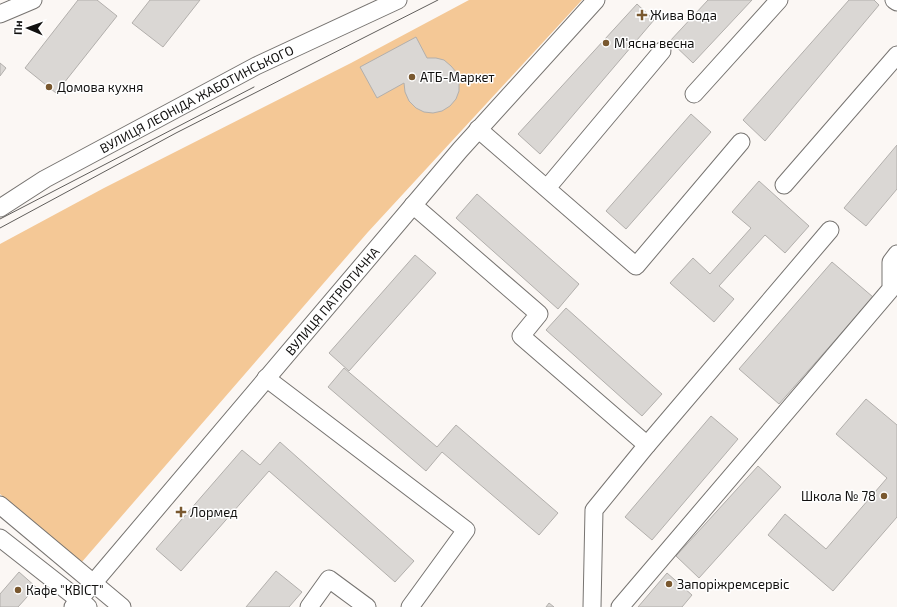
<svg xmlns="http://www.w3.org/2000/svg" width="897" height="607" font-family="'Exo 2',sans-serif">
<rect width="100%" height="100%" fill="#fbf7f4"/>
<path fill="#f4c896" d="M469,0H582L368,232L81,563L0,494V244L104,188L351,63Z"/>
<path fill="#dad7d4" stroke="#b2afac" d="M78,0H97L117,16L56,93L25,68Z
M150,0H200L163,47L132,23Z
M708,0H752L693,63L670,41Z
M849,0H874L879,5L765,141L743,120Z
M637,4L654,20L540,154L518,134Z
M416,37L427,58H436L444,60L451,66L457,73L459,81V91L456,99L450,106L442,111L433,113L424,112L416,108L409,101L405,92L404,83L377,98L360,67Z
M0,63L6,68L0,76Z
M691,114L711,132L626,229L606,211Z
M897,145V189L866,226L844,208Z
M759,181L809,226L785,253L765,235L719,286L734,299L714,322L670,283L693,258L710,274L751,228L732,212Z
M477,194L579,284L558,309L456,218Z
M415,255L436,273L349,371L329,353Z
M832,262L873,297L779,404L739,369Z
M566,308L662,394L642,416L546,330Z
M344,368L437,447L456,425L558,513L539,535L442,452L426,471L328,387Z
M866,399L897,425V517L833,591L768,535L785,514L826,549L887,478L836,434Z
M711,416L738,439L652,540L625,517Z
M280,442L414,561L395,582L269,471L181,571L156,549L242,450L260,465Z
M758,466L781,487L699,578L676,556Z
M276,571L302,592L289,607H246Z
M19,572L36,587L18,607H0V594Z
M667,573L692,595L682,607H638Z
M549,603L554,607H546Z"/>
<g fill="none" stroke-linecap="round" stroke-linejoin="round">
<defs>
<g id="minor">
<path d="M894,0L897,2"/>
<path d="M0,14L33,0"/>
<path d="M694,94L779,0"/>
<path d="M478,129L636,266L741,142"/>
<path d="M784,185L897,55"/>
<path d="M547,188L662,51"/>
<path d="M413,205L539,314L521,336L647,445L594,510L592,607"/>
<path id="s1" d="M0,208L45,179L256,66L398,0"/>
<path d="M266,378L466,530L410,607"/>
<path d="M647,445L830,230"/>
<path d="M0,505L122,607"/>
<path d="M0,538L88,607"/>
<path id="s2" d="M73,607L460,150L596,0"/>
<path d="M309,607L329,579L367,607"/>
<path d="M620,607L891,289V262L897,254"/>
</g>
</defs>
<use href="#minor" stroke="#777471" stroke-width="19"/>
<use href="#minor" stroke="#fff" stroke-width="17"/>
<path stroke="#605e5c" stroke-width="1" d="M0,219L254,87
M0,228L176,133L438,0"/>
</g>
<g fill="#79582f" stroke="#fff" stroke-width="1.5">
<path d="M640 9h4v4h4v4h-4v4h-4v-4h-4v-4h4z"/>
<circle cx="606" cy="43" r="4"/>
<circle cx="412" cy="77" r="4"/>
<circle cx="49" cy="87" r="4"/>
<circle cx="884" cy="496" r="4"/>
<path d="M179 506h4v4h4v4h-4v4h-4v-4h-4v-4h4z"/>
<circle cx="669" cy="584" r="4"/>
<circle cx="18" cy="590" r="4"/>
</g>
<g text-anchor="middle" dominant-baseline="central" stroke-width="3" stroke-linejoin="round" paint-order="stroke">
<g font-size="13" fill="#11100f" stroke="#fff" text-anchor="start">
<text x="650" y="15">Жива Вода</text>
<text x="614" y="43">М'ясна весна</text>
<text x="420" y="77">АТБ-Маркет</text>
<text x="57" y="87">Домова кухня</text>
<text x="876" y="496" text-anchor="end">Школа № 78</text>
<text x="190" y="512">Лормед</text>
<text x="677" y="584">Запоріжремсервіс</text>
<text x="26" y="590">Кафе "КВІСТ"</text>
</g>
<g font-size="13" fill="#11100f" stroke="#fff">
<text stroke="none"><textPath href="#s1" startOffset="225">ВУЛИЦЯ ЛЕОНІДА ЖАБОТИНСЬКОГО</textPath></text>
<text stroke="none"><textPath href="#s2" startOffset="401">ВУЛИЦЯ ПАТРІОТИЧНА</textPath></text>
</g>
</g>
<g transform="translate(28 28) rotate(272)" stroke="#ffffff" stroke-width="3" paint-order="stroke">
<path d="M0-3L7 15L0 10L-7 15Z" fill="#11100f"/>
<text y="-6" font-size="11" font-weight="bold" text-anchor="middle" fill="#11100f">Пн</text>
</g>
</svg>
